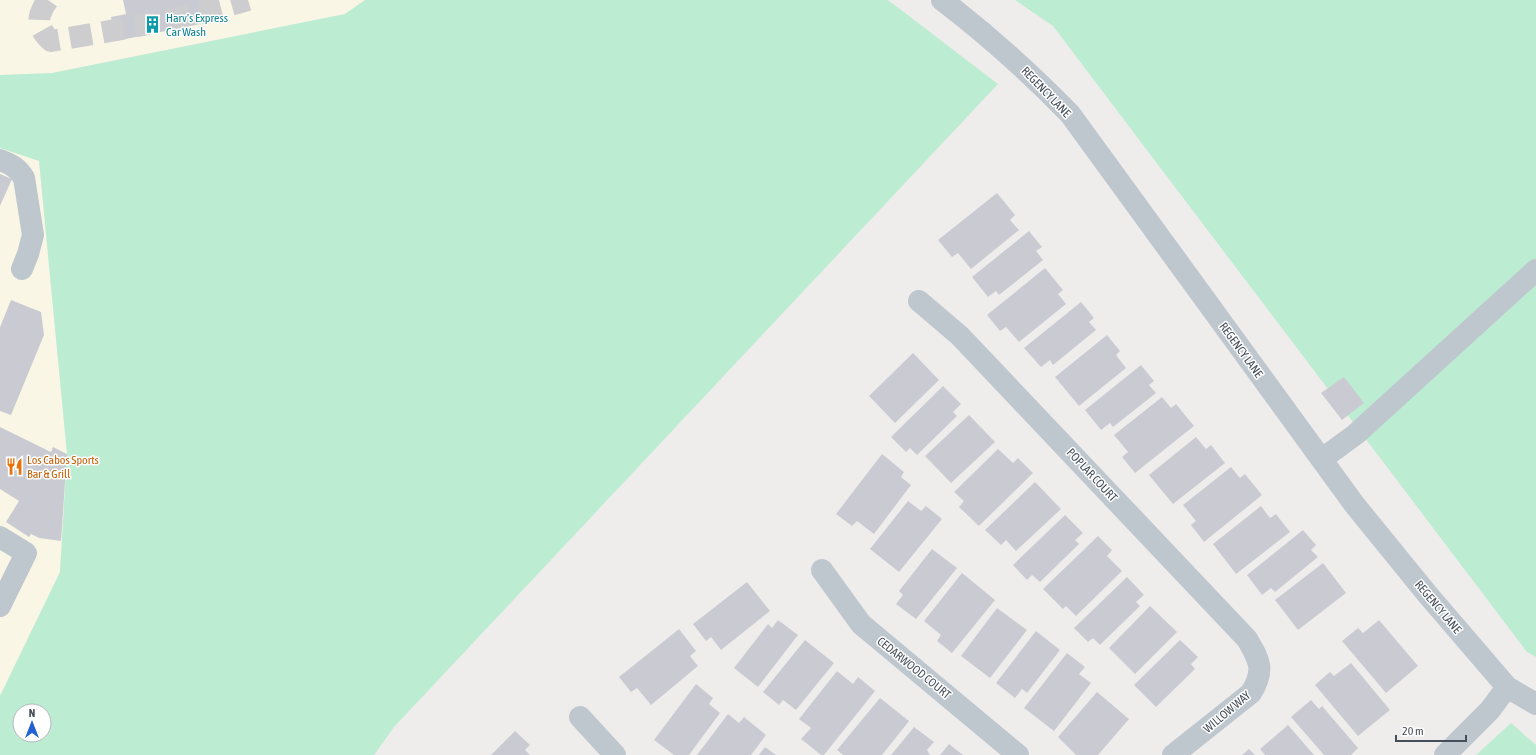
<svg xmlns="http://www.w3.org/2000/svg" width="1536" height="755" font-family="'Asap Condensed',sans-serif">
<rect width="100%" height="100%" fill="#efedec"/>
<path fill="#faf6e5" d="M0,0H365L345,14L52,73L0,75Z
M0,148L39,160L67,454L60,572L0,696Z"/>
<path fill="#bcecd2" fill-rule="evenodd" d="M365,0H888L998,84L394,727L374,755H0V696L60,572L67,454L39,161L0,148V75L52,73L345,14ZM20,711H44V735H20Z
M1015,0H1536V657L1527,652L1053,26Z
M1511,723L1536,745V755H1476Z"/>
<path fill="#cacbd2" d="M123,0H216L220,20L116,41L111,17L126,14Z
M0,174L12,179L0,206Z
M997,193L1015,215L1010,220L1019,230L971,269L958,253L952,257L938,240Z
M1029,231L1042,247L1036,251L1043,260L999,295L996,291L988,297L972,277Z
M1045,268L1063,290L1058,294L1066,304L1019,342L1006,327L1000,331L987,315Z
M11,300L41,312L44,335L11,415L0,411V327Z
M1081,302L1094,318L1089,322L1096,330L1053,365L1050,360L1041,367L1024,348Z
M1107,335L1120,351L1116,355L1126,368L1079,406L1055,377Z
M913,353L939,380L895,423L869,396Z
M1141,365L1154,381L1149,385L1156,393L1113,427L1110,423L1101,430L1085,410Z
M1344,377L1364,403L1342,420L1321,393Z
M943,386L961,404L953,412L957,416L917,455L910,448L906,452L891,437Z
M1162,397L1171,408L1176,404L1194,426L1135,473L1122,457L1128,452L1114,435Z
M969,415L995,442L951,483L925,456Z
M0,427L51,452L53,447L67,454L61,541L39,538L31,534L29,537L6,522L19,501L0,489Z
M1196,437L1206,449L1211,445L1225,463L1173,504L1149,475Z
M998,449L1013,463L1018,458L1033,473L979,526L959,507L964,501L954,492Z
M882,454L904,472L901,477L911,485L874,534L857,521L852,526L836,514Z
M1231,467L1240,478L1245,474L1262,495L1204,542L1191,525L1196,521L1183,505Z
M1035,482L1061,509L1016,551L1006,540L1001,545L985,530Z
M908,501L921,511L926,506L942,519L899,572L870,549Z
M1261,506L1270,518L1276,514L1290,532L1236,574L1213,544Z
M1065,515L1083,533L1075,540L1079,544L1040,582L1032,575L1027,580L1013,565Z
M1303,530L1316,545L1311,550L1318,557L1275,592L1271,588L1262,595L1247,575Z
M1098,536L1112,550L1107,556L1122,571L1076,616L1066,606L1063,609L1043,589Z
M932,549L957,568L916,619L896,604L903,595L899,591Z
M1323,563L1346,593L1298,630L1275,600Z
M962,573L995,600L952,653L937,641L941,635L924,621Z
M1127,577L1144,595L1136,602L1140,606L1100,645L1093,638L1088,642L1074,628Z
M747,582L770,611L721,650L711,637L706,641L693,624Z
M1150,606L1177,632L1135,674L1109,648Z
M997,608L1027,630L990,678L961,656Z
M778,620L798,635L758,687L734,668L768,624L772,628Z
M1379,620L1418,666L1386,693L1342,641L1358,628L1363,633Z
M679,629L696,651L690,656L698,666L651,705L637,688L631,692L619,677Z
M1036,631L1060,650L1027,693L1022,689L1015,698L996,683Z
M805,640L834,663L796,710L783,700L779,705L763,692Z
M1180,640L1198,657L1191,664L1195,669L1156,707L1134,685Z
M1067,653L1085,667L1079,674L1091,683L1054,731L1024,708Z
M1351,663L1390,710L1358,736L1315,685L1330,672L1334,676Z
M837,671L853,684L858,677L875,691L824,755H821L801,739L811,728L799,719Z
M696,684L713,698L709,704L720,713L689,755H674L654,740Z
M1097,692L1129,719L1098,755H1076L1058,737Z
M880,698L909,721L882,755H843L837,750Z
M1311,700L1319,709L1322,706L1358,748L1351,755H1324L1291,717Z
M728,714L739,723L744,717L766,735L751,755H697Z
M1288,725L1314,755H1265L1260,749Z
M914,727L934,742L927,750L930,755H891Z
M515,731L530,745L525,750L530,755H491Z
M949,744L963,755H940Z
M765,747L776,755H759Z
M1249,749L1255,755H1242Z"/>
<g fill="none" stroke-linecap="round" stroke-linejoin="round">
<path stroke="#cdcdcf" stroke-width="22" stroke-dasharray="22 11" stroke-linecap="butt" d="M48,0C36,17 36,27 51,41C117,30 184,19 248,0"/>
<path stroke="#bec6ce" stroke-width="22" d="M942,0C988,35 1030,73 1070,114L1354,504L1428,595L1507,687L1536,704
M0,160C11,164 18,168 24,178L33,235L28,254L22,269
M919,301L960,336L1247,639C1260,661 1265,670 1251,693L1173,755
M1322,459L1356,434L1536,270
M0,537L26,553L0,606
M822,570L861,624L1018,755
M580,717L615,755
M1445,755L1490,710L1507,687"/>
</g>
<defs>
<symbol id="building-bare" viewBox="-9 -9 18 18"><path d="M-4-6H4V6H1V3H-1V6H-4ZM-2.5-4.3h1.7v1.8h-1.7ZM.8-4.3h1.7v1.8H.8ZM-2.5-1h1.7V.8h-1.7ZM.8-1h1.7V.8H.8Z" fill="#0f9aa8" stroke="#fff" stroke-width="2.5" paint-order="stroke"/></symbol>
<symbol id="restaurant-bare" viewBox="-9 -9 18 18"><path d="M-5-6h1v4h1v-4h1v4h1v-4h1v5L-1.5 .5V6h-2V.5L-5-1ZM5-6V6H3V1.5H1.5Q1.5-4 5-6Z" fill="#e8710a" stroke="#fff" stroke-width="2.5" paint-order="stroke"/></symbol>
</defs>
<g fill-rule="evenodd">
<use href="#building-bare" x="140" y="12" width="25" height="25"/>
<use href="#restaurant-bare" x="2" y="454" width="25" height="25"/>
</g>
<g text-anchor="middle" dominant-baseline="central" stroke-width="3" stroke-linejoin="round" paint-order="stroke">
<g font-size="12" fill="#0d838f" stroke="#fff" text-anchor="start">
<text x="166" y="18">Harv's Express<tspan x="166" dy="14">Car Wash</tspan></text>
</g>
<g font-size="12" fill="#464e59" stroke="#fff">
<text transform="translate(1046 92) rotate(46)">REGENCY LANE</text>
<text transform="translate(1241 350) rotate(54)">REGENCY LANE</text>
<text transform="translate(1092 475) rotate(47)">POPLAR COURT</text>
<text transform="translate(1438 607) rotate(50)">REGENCY LANE</text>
<text transform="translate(914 668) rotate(39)">CEDARWOOD COURT</text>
<text transform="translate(1227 712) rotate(-40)">WILLOW WAY</text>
</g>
<g font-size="12" fill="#c56008" stroke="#fff" text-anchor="start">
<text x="27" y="460">Los Cabos Sports<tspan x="27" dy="14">Bar &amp; Grill</tspan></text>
</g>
</g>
<g transform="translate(32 723)"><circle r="19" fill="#ffffff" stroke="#b5b8bd"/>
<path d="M0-3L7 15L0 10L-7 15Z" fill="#2261d4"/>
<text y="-6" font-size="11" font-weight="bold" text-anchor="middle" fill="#464e59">N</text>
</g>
<path d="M1396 735v6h70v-6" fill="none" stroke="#464e59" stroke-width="2"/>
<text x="1402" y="735" font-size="12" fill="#464e59" stroke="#ffffff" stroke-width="3" paint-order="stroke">20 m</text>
</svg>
